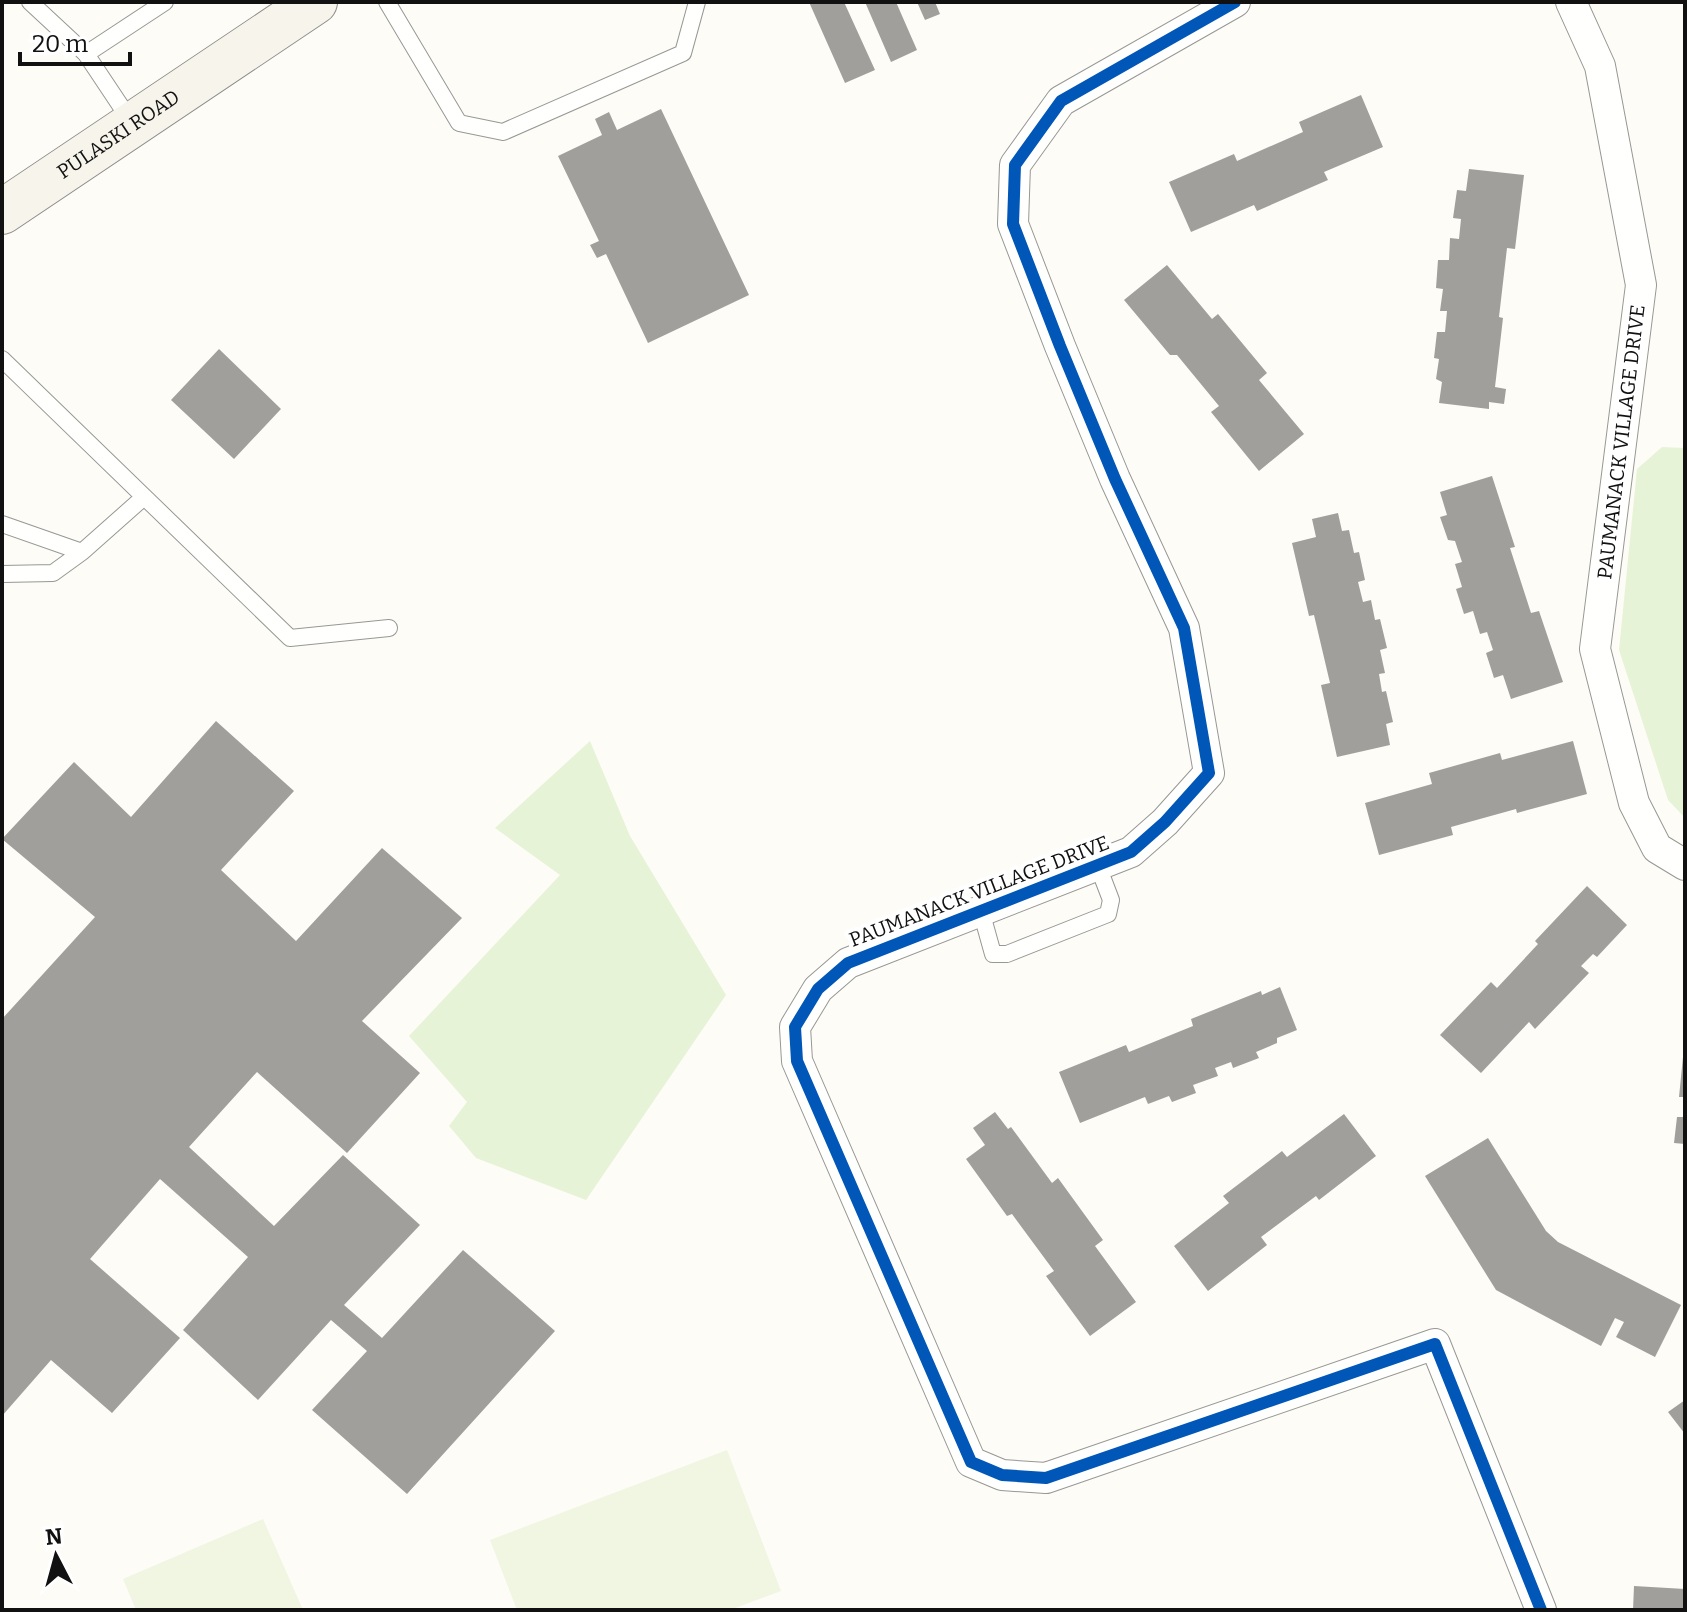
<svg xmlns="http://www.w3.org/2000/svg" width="1687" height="1612" font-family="Bitter,serif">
<rect width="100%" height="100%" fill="#fdfcf7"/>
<path fill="#e7f3d7" d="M1662,447L1685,448V818L1668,800L1619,650L1637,469Z
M590,741L630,836L726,995L586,1200L476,1158L449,1126L467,1102L409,1036L560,875L495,828Z"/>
<path fill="#f0f6e1" d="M727,1450L781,1591L730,1610H517L490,1540Z
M263,1519L303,1610H136L123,1579Z"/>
<path fill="#a19f9c" d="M809,2H844L875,70L845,83Z
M865,2H896L917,50L891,62Z
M917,2H935L940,14L925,20Z
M1361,95L1383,147L1324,172L1328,180L1257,211L1254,205L1191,232L1169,182L1234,154L1237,161L1303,132L1299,122Z
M661,109L749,295L648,343L606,254L597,258L590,245L599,241L558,156L602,135L595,119L609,112L617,130Z
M1469,169L1524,175L1515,249L1507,248L1499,317L1503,318L1495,387L1506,389L1504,404L1489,402V409L1439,403L1442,382L1436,379L1439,359L1434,358L1437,332H1445L1447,311H1440L1443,289L1436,288L1438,260H1449L1450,238L1459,239L1461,219L1453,218L1457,190L1466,191Z
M1167,265L1212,319L1218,314L1267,373L1259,380L1304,434L1259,471L1211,412L1219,406L1177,355H1170L1124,300Z
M219,349L281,409L234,459L171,400Z
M1492,476L1515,547L1510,548L1531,613L1539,611L1563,682L1511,699L1503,675L1494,678L1486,653L1493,650L1487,632L1480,634L1473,611L1464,614L1456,589L1462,587L1455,564L1462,562L1455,541L1448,540L1440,517L1447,515L1440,492Z
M1338,513L1342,531L1349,530L1354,553L1359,552L1365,580L1358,582L1363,602L1371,600L1375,620L1380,619L1387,648L1380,650L1385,673L1379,674L1382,692L1386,691L1393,722L1386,724L1390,745L1337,757L1321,685L1330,683L1314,615L1309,616L1292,543L1316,537L1312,519Z
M216,721L294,791L221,870L296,941L382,848L462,918L362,1021L420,1073L347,1153L257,1072L189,1147L274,1226L343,1155L420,1225L344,1305L382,1338L463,1250L555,1331L407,1494L312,1410L367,1351L331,1320L258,1400L183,1330L248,1257L160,1179L90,1259L180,1338L112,1413L51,1360L2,1416V1019L95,917L2,839L74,762L131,817Z
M1573,741L1587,794L1517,813L1516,809L1451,827L1453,835L1379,855L1365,803L1432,784L1429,773L1500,753L1502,760Z
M1587,886L1627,925L1597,957L1593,954L1581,966L1589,973L1535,1029L1529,1022L1481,1073L1440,1035L1491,982L1497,988L1538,944L1535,941Z
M1280,987L1297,1030L1277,1038V1043L1256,1052L1259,1058L1233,1068L1231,1062L1215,1068L1218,1076L1193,1085L1196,1093L1172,1102L1169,1096L1148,1104L1145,1097L1080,1123L1059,1072L1126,1045L1129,1052L1193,1026L1191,1019L1261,991L1262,995Z
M1683,1057L1685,1058V1097H1679Z
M995,1112L1008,1129L1011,1127L1052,1183L1058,1178L1103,1240L1095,1246L1136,1302L1090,1336L1046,1276L1054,1271L1012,1214L1007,1216L966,1159L985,1145L973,1128Z
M1344,1114L1376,1156L1319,1200L1316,1196L1261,1237L1267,1245L1208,1291L1174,1246L1229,1203L1223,1196L1282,1151L1287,1157Z
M1677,1117H1685V1144L1674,1143Z
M1488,1138L1546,1231L1558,1242L1681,1305L1655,1357L1616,1337L1624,1322L1615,1318L1601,1346L1496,1290L1425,1176Z
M1685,1400V1434L1668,1412Z
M1634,1586L1685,1589V1610H1633Z"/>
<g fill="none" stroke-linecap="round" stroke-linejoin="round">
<defs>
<path id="lane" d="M30,2L86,54
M387,2L459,123L503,132L683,53L697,2
M132,123L86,54L165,2
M2,359L290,638L389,628
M2,524L82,552L144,497
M2,574L53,573L82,552
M981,911L993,954H1007L1108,914L1111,900L1098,866"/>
<path id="street" d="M1235,2L1061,101L1015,165L1013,224L1060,346L1115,479L1184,628L1209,773L1165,822L1131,852L848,963L818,989L795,1027L797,1061L971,1462L1002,1475L1046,1478L1435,1344L1541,1610
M1571,2L1600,66L1641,285L1595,649L1634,803L1657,848L1685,865"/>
<g id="secondary">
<path id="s1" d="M2,212L315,2"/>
</g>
</defs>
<use href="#lane" stroke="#979795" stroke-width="18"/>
<use href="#street" stroke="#979795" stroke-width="32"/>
<use href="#secondary" stroke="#8e8d8b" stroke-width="46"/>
<use href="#lane" stroke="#fffffe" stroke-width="16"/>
<use href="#street" stroke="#fffffe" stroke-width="30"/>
<use href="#secondary" stroke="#f6f4eb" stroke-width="44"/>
<defs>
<path id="cycleway" d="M1235,2L1061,101L1015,165L1013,224L1060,346L1115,479L1184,628L1209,773L1165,822L1131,852L848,963L818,989L795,1027L797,1061L971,1462L1002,1475L1046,1478L1435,1344L1541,1610"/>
</defs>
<use href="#cycleway" stroke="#fff" stroke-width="17"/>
<use href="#cycleway" stroke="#0057b8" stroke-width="12"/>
</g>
<g text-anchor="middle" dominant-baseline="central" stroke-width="8" stroke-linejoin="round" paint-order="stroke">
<g font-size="20" fill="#111" stroke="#fff">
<text stroke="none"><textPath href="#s1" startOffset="140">PULASKI ROAD</textPath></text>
<text transform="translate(1621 442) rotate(-83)">PAUMANACK VILLAGE DRIVE</text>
<text transform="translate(979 891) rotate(-21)">PAUMANACK VILLAGE DRIVE</text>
</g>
</g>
<rect width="1687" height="1612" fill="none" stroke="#111111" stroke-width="8"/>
<g transform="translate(56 1556) rotate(354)" stroke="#ffffff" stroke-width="6" paint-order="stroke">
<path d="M0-6L14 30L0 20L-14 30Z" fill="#111111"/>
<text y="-12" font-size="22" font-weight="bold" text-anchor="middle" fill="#111111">N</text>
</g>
<path d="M20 52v12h110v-12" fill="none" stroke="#111111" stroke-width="4"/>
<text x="32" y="52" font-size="24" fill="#111111" stroke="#ffffff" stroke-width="6" paint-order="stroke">20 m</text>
</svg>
